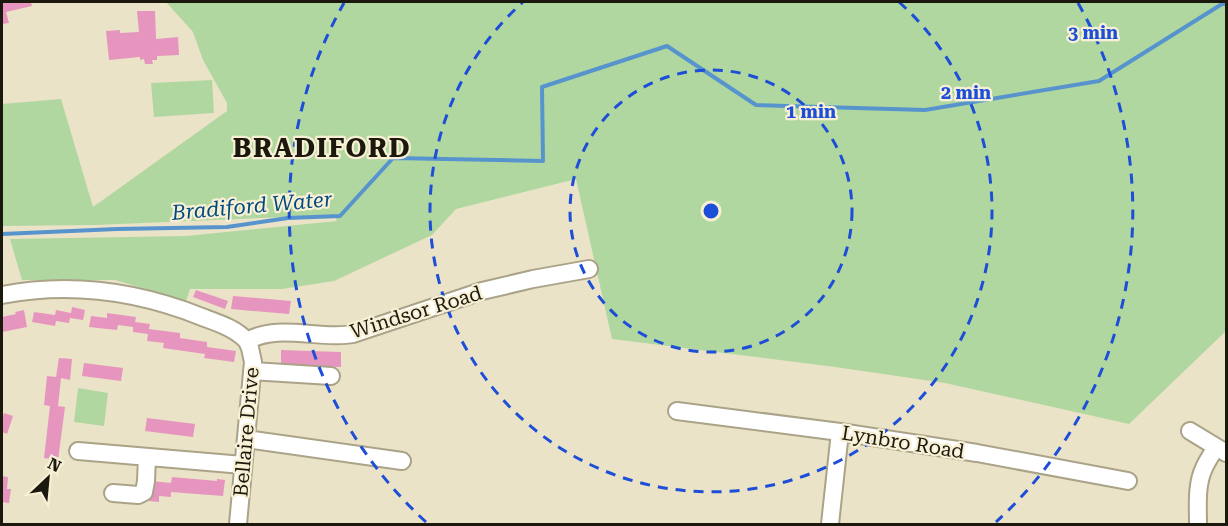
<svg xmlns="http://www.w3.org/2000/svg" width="1228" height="526" font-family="'Roboto Serif',serif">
<rect width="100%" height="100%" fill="#ebe3c7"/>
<path fill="#b1d7a1" d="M166,2H1226V331L1129,424L945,383L835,367L612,339L576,179L456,209L432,235L334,281L282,289H190L186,301L115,280H22L10,239L186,236L337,221L334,215L96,225L2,226V104L61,99L93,207L227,111V103L203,60L193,32Z
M212,80L214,113L154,117L151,83Z
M78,388L108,393L104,426L74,422Z"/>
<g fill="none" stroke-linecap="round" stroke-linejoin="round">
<path stroke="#5794ce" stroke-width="4" d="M2,234L117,229L227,227L288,218L340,216L393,158L543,161L542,87L667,46L756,105L925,110L1099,81L1222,4H1226"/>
</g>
<path fill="#e695be" d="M2,2H31L32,6L6,12L9,23L2,24Z
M137,11H155L156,39L178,37L179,55L157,56V60H152L153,64H145L144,59L140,60V57L109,60L106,31L120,30V33L139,32Z
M196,290L228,301L225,309L193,297Z
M233,296L291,301L289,314L231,309Z
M72,307L85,310L83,320L70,318L69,323L56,321L55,326L32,322L34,312L55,315L56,310L71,313Z
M24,310L27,327L2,332V317L16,314L15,312Z
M107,313L136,317L135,322L150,324L149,329L180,333V338L207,342V347L236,351L234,362L204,358L205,354L163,348L164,343L147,341L148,334L133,332V327L118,325L117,330L89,327L91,316L107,318Z
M281,350L341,352V367L281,365Z
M59,358L72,359L70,380L61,378L58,406L65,407L58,460L44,458L50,406L44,405L47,376L56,377Z
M84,363L123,368L121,381L82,376Z
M4,413L13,416L7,434L2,432V420Z
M147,418L195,424L193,437L145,431Z
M2,476L8,477L7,489H11L9,503L2,502Z
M172,477L217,481V479L225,480L223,496L171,492V497L159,496V502L149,501L151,481L171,483Z"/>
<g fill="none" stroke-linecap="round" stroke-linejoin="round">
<defs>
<path id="minor" d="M2,295C70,282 137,291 202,317C218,323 235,328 247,341C278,323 319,340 353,334L482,291L533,279L589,269
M252,371L331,376
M677,411L840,432L977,453L1128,481
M1190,431L1226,453
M246,439L402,461
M78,451L243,465
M113,493L138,495L144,492L146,481L147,457
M238,524L253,362L250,348L247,341
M830,524L840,432
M1198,524C1198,506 1196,485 1204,468C1207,461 1212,454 1216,447"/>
</defs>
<use href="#minor" stroke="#aaa388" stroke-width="20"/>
<use href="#minor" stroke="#fff" stroke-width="16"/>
</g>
<g fill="none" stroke="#1d4ed8" stroke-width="3" stroke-dasharray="10 8">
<circle cx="711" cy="211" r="141"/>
<path d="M899 2A281 281 0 1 1 523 2"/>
<path d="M426 522A422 422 0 0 1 344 3M1078 3A422 422 0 0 1 996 522"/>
</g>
<g text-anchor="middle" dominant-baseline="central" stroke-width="4.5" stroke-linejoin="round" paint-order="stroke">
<g font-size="20" fill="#1b180e" stroke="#f8f0d4">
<text transform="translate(416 312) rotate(-17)">Windsor Road</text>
<text transform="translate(246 432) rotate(-85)">Bellaire Drive</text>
<text transform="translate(903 442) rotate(9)">Lynbro Road</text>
</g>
<g font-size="21" font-style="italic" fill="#004980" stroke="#f8f0d4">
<text transform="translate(252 206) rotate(-5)">Bradiford Water</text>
</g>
<g font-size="26" font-weight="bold" letter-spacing="1.5" fill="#1b180e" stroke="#f8f0d4">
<text x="322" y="148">BRADIFORD</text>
</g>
</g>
<circle cx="711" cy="211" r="9" fill="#1d4ed8" stroke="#f8f0d4" stroke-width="3"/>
<g font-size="18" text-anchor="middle" font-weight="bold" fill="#1d4ed8" stroke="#f8f0d4" stroke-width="4.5" stroke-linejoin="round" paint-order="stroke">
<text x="1093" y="39">3 min</text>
<text x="966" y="99">2 min</text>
<text x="811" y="118">1 min</text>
</g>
<rect width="1228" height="526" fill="none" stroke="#1b180e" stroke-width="6"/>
<g transform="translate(48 478) rotate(26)" stroke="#f8f0d4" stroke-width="4.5" paint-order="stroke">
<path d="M0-4.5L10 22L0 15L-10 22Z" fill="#1b180e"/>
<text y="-9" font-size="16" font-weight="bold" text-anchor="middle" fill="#1b180e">N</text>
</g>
</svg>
